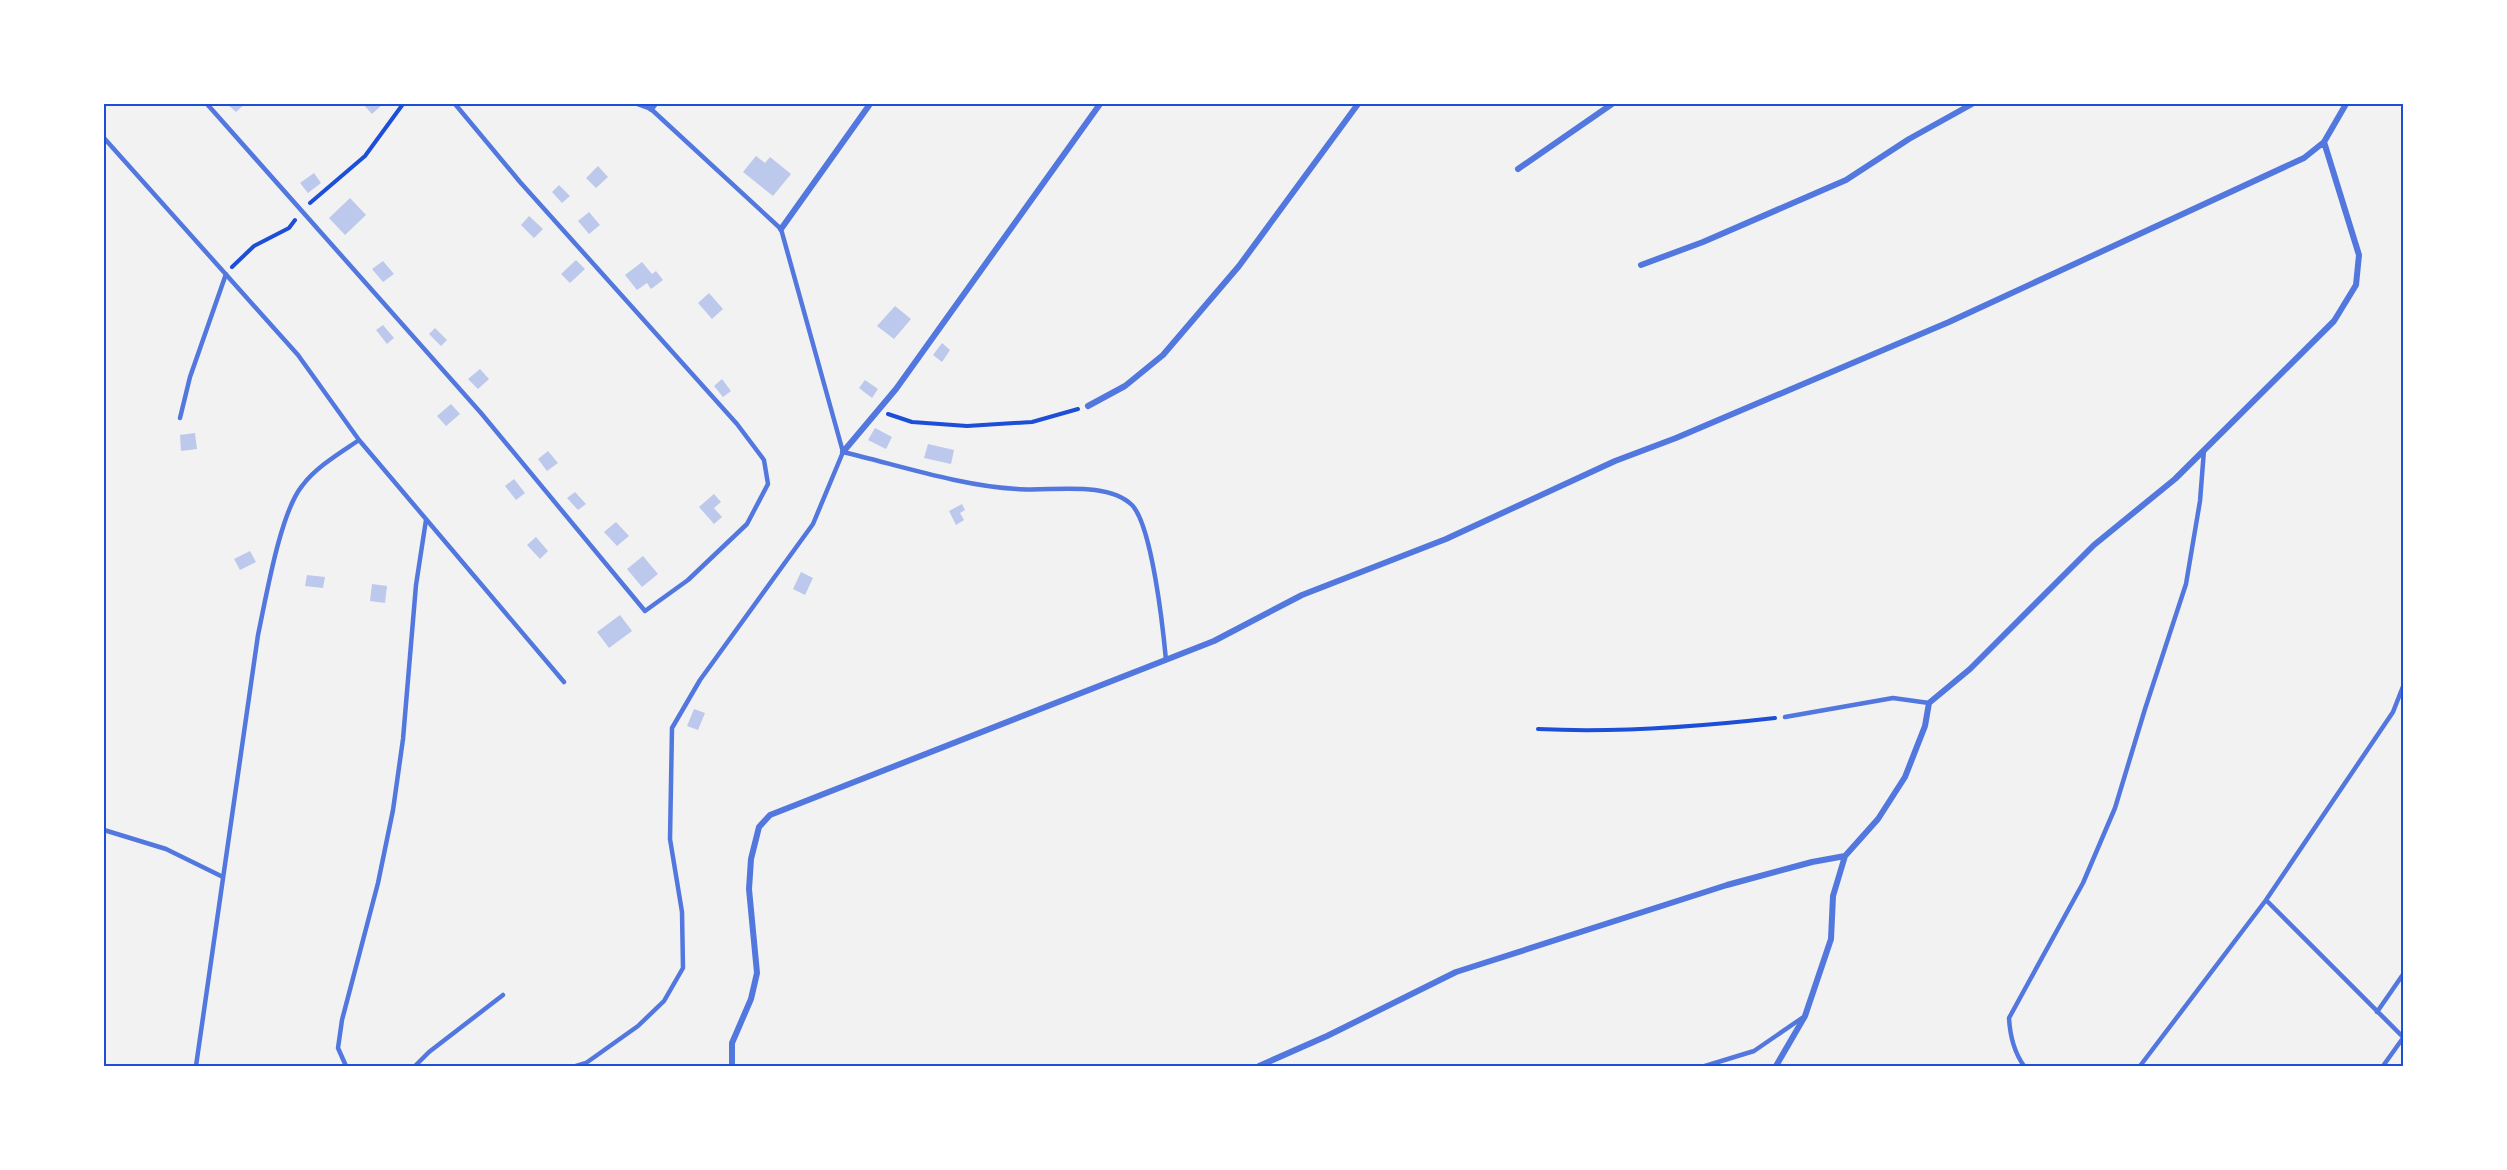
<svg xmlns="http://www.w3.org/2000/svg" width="2507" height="1170" font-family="Arial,sans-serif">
<rect width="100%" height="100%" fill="#f2f2f2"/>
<path fill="#bdc9ec" d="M227,104H245L236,112Z
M363,104H383L372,114Z
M756,156L765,163L770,157L791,174L773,196L743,172Z
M598,166L608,177L596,188L586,178Z
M314,173L321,183L308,193L300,183Z
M559,185L570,196L562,203L552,192Z
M350,198L366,215L345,235L329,218Z
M589,212L600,225L589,234L578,221Z
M529,216L543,229L534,238L521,225Z
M576,260L585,269L570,283L561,274Z
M383,261L394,274L383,282L372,269Z
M642,262L652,274L656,271L663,280L651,289L647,283L637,290L625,275Z
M709,293L723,309L712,319L698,303Z
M895,306L911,319L894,339L877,326Z
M383,325L394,338L387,344L376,330Z
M435,328L447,340L441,346L429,334Z
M942,343L950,350L942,362L933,355Z
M480,369L489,379L478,389L468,379Z
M722,379L731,391L723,397L714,386Z
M865,380L878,389L872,398L859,388Z
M451,404L460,414L446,426L437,416Z
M875,428L892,437L886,449L868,440Z
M195,433L197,449L181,451L180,435Z
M928,444L954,450L951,464L924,458Z
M548,451L558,463L547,471L538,459Z
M514,479L525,493L516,500L505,486Z
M575,492L586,504L578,510L567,498Z
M714,494L721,502L714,508L722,517L714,524L699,507Z
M962,504L965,510L960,513L964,520L956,525L949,511Z
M616,522L629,536L617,546L604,532Z
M536,537L548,551L540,559L527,545Z
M250,551L256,562L240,570L234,559Z
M643,556L658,574L642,587L627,569Z
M801,572L813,578L805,595L793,589Z
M307,575L325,577L323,588L305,586Z
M372,584L387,586L385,603L370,601Z
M620,615L632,631L609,648L597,632Z
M694,709L705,713L698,730L687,726Z"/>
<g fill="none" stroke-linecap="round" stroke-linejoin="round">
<path stroke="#1d4ed8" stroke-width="4" d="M310,203L365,156L403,104
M232,267L254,246L289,228L295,220
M888,414L912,422L967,426L1032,422L1078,409
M1538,729C1617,733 1696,727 1775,718"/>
<path stroke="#5277de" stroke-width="4.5" d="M207,104L481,413L645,611L688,580L747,524L768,484L764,460L737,424L520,182L455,104
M104,138L298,355L359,440L564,682
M180,418L190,377L226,274
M843,452C898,465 961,486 1017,489C1050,492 1106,480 1132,505C1152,526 1163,628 1166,660
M1785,717L1893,698L1929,703
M104,830L166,849L223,877
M2266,900L2404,1038
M2377,1012L2404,973
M196,1066L258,635C266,598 280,513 302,486C316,467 340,453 359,440
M346,1066L338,1048L342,1020L378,883L393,810L403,739L416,585L426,520
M415,1066L429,1052L503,995
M576,1066L586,1063L638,1026L664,1001L683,968L682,912L670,839L672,728L700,680L813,524L843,452L781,229L651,109L637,104
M1705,1066L1754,1051L1802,1018
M2024,1066C2014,1052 2010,1036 2009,1018L2083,883L2115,808L2145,709L2186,584L2200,501L2204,450
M2140,1066L2266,900L2393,712L2404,684
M2383,1066L2403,1038"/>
<path stroke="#5277de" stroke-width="6" d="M651,109L655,104
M1518,169L1612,104
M781,229L870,104
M1641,265L1703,242L1846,180L1909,139L1972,104
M1088,406L1125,386L1163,355L1239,266L1358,104
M843,452L896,389L1100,104
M732,1066V1043L751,999L757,973L749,889L751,859L759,827L770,815L1214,641L1302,595L1446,539L1615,461L1676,438L1949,322L2304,158L2324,142
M1259,1066L1327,1036L1456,972L1727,885L1812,862L1845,856
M1776,1066L1805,1016L1831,939L1833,896L1845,856L1878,819L1905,777L1925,726L1929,703L1970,669L2094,545L2175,479L2334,321L2356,285L2359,255L2324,142L2346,104"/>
</g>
<rect width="2507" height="1170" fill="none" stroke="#ffffff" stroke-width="210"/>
<rect x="105" y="105" width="2297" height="960" fill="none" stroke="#1d4ed8" stroke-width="2"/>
</svg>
